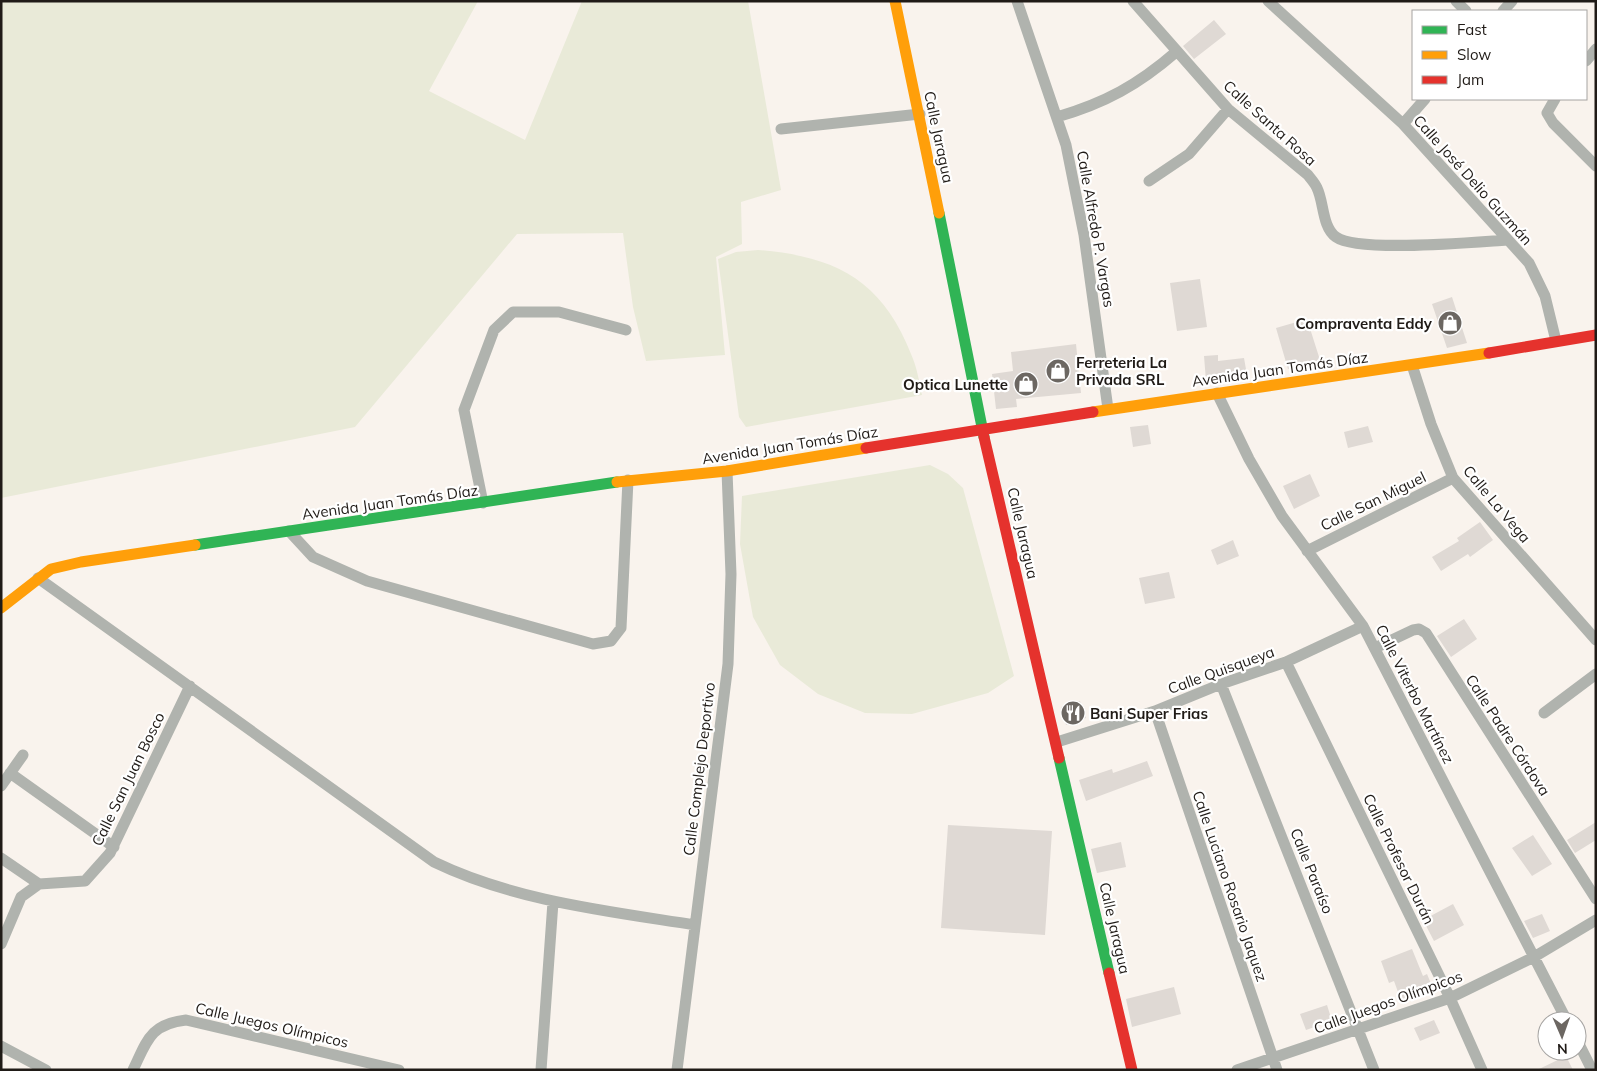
<svg xmlns="http://www.w3.org/2000/svg" width="1597" height="1071" font-family="Mulish,sans-serif">
<rect width="100%" height="100%" fill="#f9f3ed"/>
<path fill="#e9ead8" d="M1,1H478L429,91L525,140L582,1H748L781,190L741,202L742,244L716,257L725,355L646,361L633,307L623,233L517,234L355,427L1,498Z
M758,250C835,256 882,280 911,354C917,367 919,381 922,395L746,427L739,417L718,259L736,252Z
M930,465L948,474L963,488L1014,676L988,693L912,714L865,713L818,694L780,665L753,617L740,544L742,496Z"/>
<path fill="#dfd9d4" d="M1214,20L1226,34L1194,59L1183,46Z
M1200,279L1207,327L1177,331L1170,283Z
M1452,297L1467,343L1447,348L1432,304Z
M1307,319L1320,360L1288,369L1276,328Z
M1076,344L1081,393L1016,399L1017,407L996,409L992,374L1013,371L1011,352Z
M1218,355V361L1244,358L1247,375L1206,381L1204,356Z
M1148,425L1151,444L1133,447L1130,427Z
M1368,426L1373,442L1348,448L1344,432Z
M1310,474L1320,496L1294,509L1283,486Z
M1480,522L1493,540L1470,557L1468,554L1441,571L1432,557L1459,541L1457,538Z
M1233,540L1239,556L1217,565L1211,550Z
M1169,572L1175,598L1145,604L1139,578Z
M1464,619L1477,639L1451,657L1437,636Z
M1080,701L1086,718L1066,725L1061,707Z
M1147,761L1153,776L1086,801L1079,780L1112,769L1113,773Z
M1596,822V840L1575,853L1567,840Z
M948,825L1052,831L1045,935L941,928Z
M1533,835L1552,864L1532,876L1512,848Z
M1121,842L1126,867L1097,873L1091,849Z
M1453,904L1464,925L1434,941L1423,920Z
M1542,914L1550,931L1533,938L1524,921Z
M1412,949L1423,976L1427,974L1434,991L1402,1003L1394,981L1389,983L1381,961Z
M1174,987L1181,1014L1132,1027L1126,999Z
M1327,1005L1332,1021L1306,1030L1300,1014Z
M1434,1020L1440,1033L1420,1041L1414,1028Z
M1566,1056L1573,1070H1537Z"/>
<g fill="none" stroke-linecap="round" stroke-linejoin="round">
<path stroke="#b0b3ae" stroke-width="11" d="M1017,1L1066,145L1084,235L1108,409
M1133,1L1228,109L1308,175C1311,179 1315,183 1317,188C1324,202 1322,227 1336,237C1358,253 1476,242 1507,240
M1268,1L1403,124L1529,263L1545,296L1556,341
M1456,1L1466,11
M1503,11L1512,1
M1586,61L1596,49
M1555,99L1547,113L1553,123L1596,166
M1057,117C1105,103 1138,85 1176,52
M1403,124L1425,99
M781,129L920,114
M1149,181L1189,154L1228,109
M1412,365L1431,424L1453,478L1596,640
M1217,393L1249,459L1282,516L1363,626L1567,1021
M483,503L464,410L494,330L513,312H559L626,330
M289,531L313,557L367,581L593,644L611,641L621,628L628,480
M1307,551L1453,478
M38,578L434,862C515,901 607,911 695,925
M1375,648L1413,630L1419,629L1426,633L1596,899
M1286,662L1450,998L1482,1070
M1221,684L1374,1070
M1155,711L1277,1070
M1544,713L1596,674
M1057,742L1155,711L1221,684L1286,662L1363,626
M10,773L114,847
M1,786L23,755
M1,858L39,884
M1,944L21,897L39,884L85,881L110,853L190,686
M1577,1040L1592,1070
M1,1046L46,1070
M133,1070C147,1041 150,1024 186,1020L399,1070
M541,1070L553,902
M677,1070L728,664L731,574L727,471
M1237,1070L1450,998L1534,957L1596,920"/>
<path stroke="#30b455" stroke-width="11" d="M939,213L984,437
M195,545L617,482
M1059,758L1109,973"/>
<path stroke="#ff9f0a" stroke-width="11" d="M895,1L939,213
M1093,412L1489,353
M617,482L727,471L866,448
M1,608L51,569L81,562L195,545"/>
<path stroke="#e5322d" stroke-width="11" d="M1489,353L1596,335
M984,437L1059,758
M866,448L1093,412
M1109,973L1132,1070"/>
</g>
<defs>
<symbol id="shop-disc" viewBox="-11 -11 22 22"><circle r="9.5" fill="#6c6762" stroke="#fff"/><path d="M-5-2.5h2.3a2.7 3.5 0 0 1 5.4 0H5L5.5 6h-11ZM-1.5-2.5h3a1.5 2.3 0 0 0-3 0Z" fill="#fff"/></symbol>
<symbol id="restaurant-disc" viewBox="-11 -11 22 22"><circle r="9.5" fill="#6c6762" stroke="#fff"/><path d="M-5-6h1v4h1v-4h1v4h1v-4h1v5L-1.5 .5V6h-2V.5L-5-1ZM5-6V6H3V1.5H1.5Q1.5-4 5-6Z" fill="#fff"/></symbol>
</defs>
<g fill-rule="evenodd">
<use href="#shop-disc" x="1436" y="309" width="28" height="28"/>
<use href="#shop-disc" x="1044" y="357" width="28" height="28"/>
<use href="#shop-disc" x="1012" y="370" width="28" height="28"/>
<use href="#restaurant-disc" x="1059" y="699" width="28" height="28"/>
</g>
<g text-anchor="middle" dominant-baseline="central" stroke-width="4.5" stroke-linejoin="round" paint-order="stroke">
<g font-size="15" fill="#201b17" stroke="#fff">
<text transform="translate(1270 123) rotate(42)">Calle Santa Rosa</text>
<text transform="translate(939 137) rotate(78)">Calle Jaragua</text>
<text transform="translate(1473 180) rotate(48)">Calle José Delio Guzmán</text>
<text transform="translate(1096 229) rotate(80)">Calle Alfredo P. Vargas</text>
<text transform="translate(1280 369) rotate(-8)">Avenida Juan Tomás Díaz</text>
<text transform="translate(790 445) rotate(-9)">Avenida Juan Tomás Díaz</text>
<text transform="translate(1373 501) rotate(-26)">Calle San Miguel</text>
<text transform="translate(390 502) rotate(-8)">Avenida Juan Tomás Díaz</text>
<text transform="translate(1497 504) rotate(50)">Calle La Vega</text>
<text transform="translate(1023 533) rotate(77)">Calle Jaragua</text>
<text transform="translate(1221 670) rotate(-20)">Calle Quisqueya</text>
<text transform="translate(1415 694) rotate(63)">Calle Viterbo Martínez</text>
<text transform="translate(1508 735) rotate(57)">Calle Padre Córdova</text>
<text transform="translate(699 769) rotate(-83)">Calle Complejo Deportivo</text>
<text transform="translate(128 779) rotate(-64)">Calle San Juan Bosco</text>
<text transform="translate(1399 859) rotate(64)">Calle Profesor Durán</text>
<text transform="translate(1312 871) rotate(68)">Calle Paraíso</text>
<text transform="translate(1230 886) rotate(71)">Calle Luciano Rosario Jaquez</text>
<text transform="translate(1115 928) rotate(77)">Calle Jaragua</text>
<text transform="translate(1388 1002) rotate(-20)">Calle Juegos Olímpicos</text>
<text transform="translate(272 1025) rotate(13)">Calle Juegos Olímpicos</text>
</g>
<g font-size="15" font-weight="bold" fill="#201b17" stroke="#fff" text-anchor="end">
<text x="1432" y="323">Compraventa Eddy</text>
<text x="1076" y="362" text-anchor="start">Ferreteria La<tspan x="1076" dy="17">Privada SRL</tspan></text>
<text x="1008" y="384">Optica Lunette</text>
<text x="1090" y="713" text-anchor="start">Bani Super Frias</text>
</g>
</g>
<rect width="1597" height="1071" fill="none" stroke="#201b17" stroke-width="5"/>
<rect x="1412" y="10" width="175" height="90" fill="#ffffff" stroke="#a6a4a2"/>
<rect x="1422" y="26" width="25" height="8" fill="#30b455" stroke="#a6a4a2"/>
<text x="1457" y="35" font-size="15" fill="#201b17">Fast</text>
<rect x="1422" y="51" width="25" height="8" fill="#ff9f0a" stroke="#a6a4a2"/>
<text x="1457" y="60" font-size="15" fill="#201b17">Slow</text>
<rect x="1422" y="76" width="25" height="8" fill="#e5322d" stroke="#a6a4a2"/>
<text x="1457" y="85" font-size="15" fill="#201b17">Jam</text>
<g transform="translate(1562 1036) rotate(178)"><circle r="24" fill="#ffffff" stroke="#a6a4a2"/>
<path d="M0-4L9 19L0 12L-9 19Z" fill="#6c6762"/>
<text y="-8" font-size="14" font-weight="bold" text-anchor="middle" fill="#201b17">N</text>
</g>
</svg>
